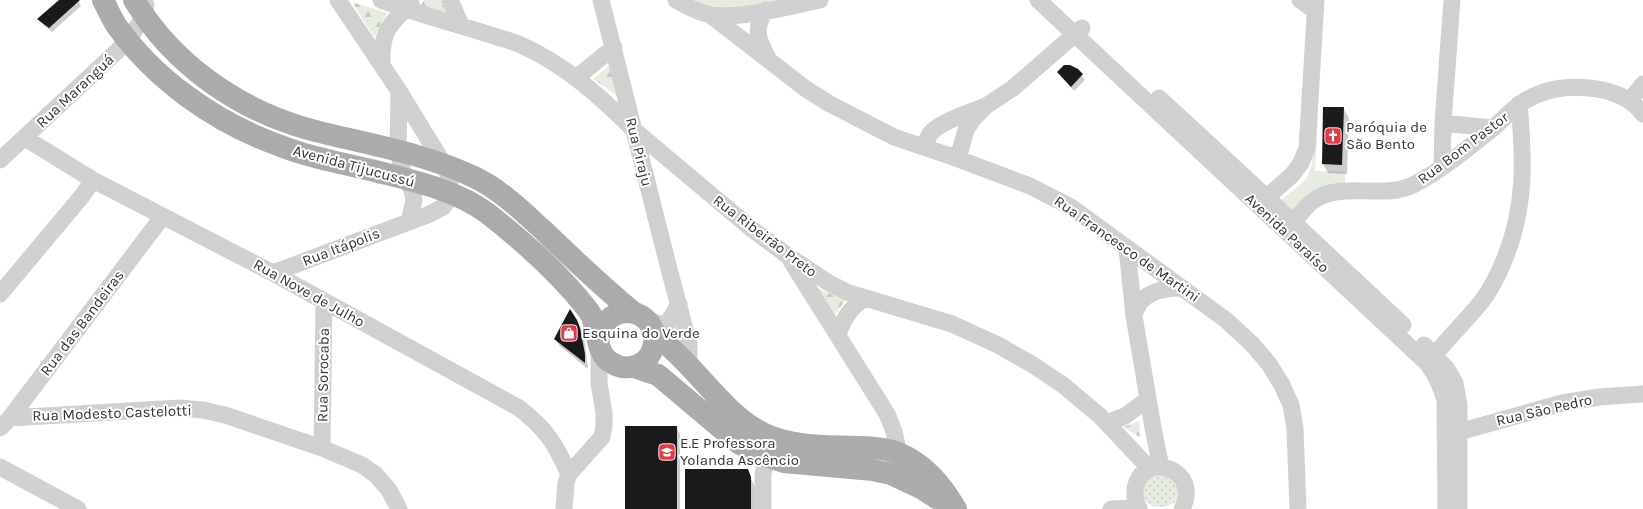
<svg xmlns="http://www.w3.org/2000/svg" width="1643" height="509" font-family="Karla,sans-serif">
<defs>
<pattern id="grass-dots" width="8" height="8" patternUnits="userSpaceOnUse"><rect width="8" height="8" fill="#e6ecdf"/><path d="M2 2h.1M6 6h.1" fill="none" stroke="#c6cbc0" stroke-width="1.8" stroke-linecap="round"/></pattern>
<pattern id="forest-firs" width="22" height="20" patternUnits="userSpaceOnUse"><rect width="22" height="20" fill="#e6ecdf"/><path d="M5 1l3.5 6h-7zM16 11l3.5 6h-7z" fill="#c6cbc0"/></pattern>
</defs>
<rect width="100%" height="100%" fill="#fff"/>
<path fill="url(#grass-dots)" d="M1151,474H1170L1179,490C1178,494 1177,499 1175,502C1167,509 1147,509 1143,497C1142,493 1143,488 1143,484Z"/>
<path fill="url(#forest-firs)" d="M424,0H441L451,16L420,7Z
M352,2L387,13L374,37Z
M610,65L618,96L593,79Z
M814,287L846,300L833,317Z
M1139,421L1140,437L1123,427Z"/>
<path fill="#e6ecdf" d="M696,0H789L727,10L698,2Z
M1315,110L1318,114L1315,171L1345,172V183L1295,210L1285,208L1280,202C1288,192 1301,187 1307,177C1316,163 1314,127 1315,110Z"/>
<path fill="#0003" d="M61,0H78L81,6L52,32L41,23L39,19Z
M1078,69L1085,80L1074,91L1061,76Z
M1343,108L1349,118L1347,174L1328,173L1323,164Z
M577,320L584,336L588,369L560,346L555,339Z
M676,427L680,434V509H626Z
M747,470L755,487V509H686Z"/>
<path fill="#1a1a1a" d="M59,0H80L49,28L37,19Z
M1064,65H1070L1078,69L1083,74L1071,87L1057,72Z
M1323,107H1344L1342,165L1322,164Z
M570,309L577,320L580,328L585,354V363L554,339Z
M625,426H677V509H625Z
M685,469H748L751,477V509H685Z"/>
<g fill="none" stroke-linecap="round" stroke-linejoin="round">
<path stroke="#d0d0d0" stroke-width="17" d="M381,0C417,14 454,23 491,35C502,39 513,41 523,46C565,65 601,97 634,130L753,230L788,256L829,283L849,293L952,324L998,345L1033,365L1063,385L1100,416L1150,469
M450,0L461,25
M601,0L669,269L689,344V366
M676,0C686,6 696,11 707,14C735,21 791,6 820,0
M1038,0L1427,363C1436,375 1441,386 1445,400L1446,509
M1300,0L1315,11
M766,10C753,29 758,40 768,58
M709,14L806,89L830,104L894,137L953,157L1030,186L1071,207L1226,320L1253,345L1269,364L1282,385L1291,405L1295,428L1298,509
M382,65C381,30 389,26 411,3
M576,78L614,47
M399,92L398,151L403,172L412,190L414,200L409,222
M1159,98C1241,173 1322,249 1403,325
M1630,100L1643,84
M1443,123L1492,128
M25,138L93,180L273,273L519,408C546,429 555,443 569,474
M929,149C928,145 926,141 928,137C934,123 969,113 983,107
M953,157L960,151L966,130L973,119L986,106L1013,88L1082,28
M0,160L128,41L144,16L146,5
M1442,167L1443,123L1452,0
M1259,204L1292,175L1301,163L1307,148L1316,0
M1287,231C1296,221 1302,209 1313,201C1342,180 1382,200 1413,185C1441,171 1467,149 1492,129C1501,121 1509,112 1519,105C1542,87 1575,84 1603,90C1619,94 1633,100 1643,114
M1127,248L1134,316L1153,428L1161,467
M791,261L887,414C894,430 900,445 895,462
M273,273L430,214L443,207L448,200L451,193L449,176L443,163L399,91L338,0
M0,294L82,196L93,180
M1134,316C1139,293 1160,288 1181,288
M646,320L661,324H667L679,304
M838,335C843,319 850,308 865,298
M1424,345L1447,369L1455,383L1459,405V509
M1428,363C1445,341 1465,322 1482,301C1492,288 1499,273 1505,258C1526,206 1524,158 1519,104
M10,418L179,408L203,410L225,415L322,448L362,465L376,475L389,490L399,509
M1107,423L1125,416L1148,399
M0,428L10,418L163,216
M1448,432H1459L1562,403L1599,397L1643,394
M322,448L324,301
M0,467L78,509
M564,509L566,483L569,474L602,437L604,426V413L599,383V345
M763,509V474L770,445
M1111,509L1139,508
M1139,509C1135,501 1133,494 1136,485C1146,450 1202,470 1182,509"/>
<path stroke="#ababab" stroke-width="22" d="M103,0C107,8 111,17 116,25C155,80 215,122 278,145C308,157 340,163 371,170C409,180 455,189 487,213C523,241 560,274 588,310C600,325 593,353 612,363C629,374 652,363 654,343C658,308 607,298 599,338
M134,0C173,64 237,109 308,129C364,144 422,152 474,177C501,190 522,211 544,231C573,259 603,287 634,313
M653,331C665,343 678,354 690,367C714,392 738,425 772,437C788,443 806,445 823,446C845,447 877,445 898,453C925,464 942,485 956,509
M634,367L658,375L740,444L756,453L784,462L873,470L891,474L921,488L949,506"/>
</g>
<defs>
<symbol id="church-square" viewBox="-11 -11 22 22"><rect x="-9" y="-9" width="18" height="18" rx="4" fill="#e63946" stroke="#fff"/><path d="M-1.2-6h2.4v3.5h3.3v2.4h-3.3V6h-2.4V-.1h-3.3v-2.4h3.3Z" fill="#fff"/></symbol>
<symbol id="shop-square" viewBox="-11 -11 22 22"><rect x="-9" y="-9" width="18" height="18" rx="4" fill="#e63946" stroke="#fff"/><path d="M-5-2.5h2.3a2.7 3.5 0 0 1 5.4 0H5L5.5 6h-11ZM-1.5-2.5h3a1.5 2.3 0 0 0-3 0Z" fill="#fff"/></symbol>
<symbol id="school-square" viewBox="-11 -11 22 22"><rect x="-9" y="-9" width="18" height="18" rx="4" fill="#e63946" stroke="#fff"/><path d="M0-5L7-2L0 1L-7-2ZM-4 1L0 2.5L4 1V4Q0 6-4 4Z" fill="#fff"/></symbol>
</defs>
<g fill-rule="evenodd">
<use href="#church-square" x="1323" y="126" width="20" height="20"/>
<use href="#shop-square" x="559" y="323" width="20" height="20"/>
<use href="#school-square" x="657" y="442" width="20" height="20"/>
</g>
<g text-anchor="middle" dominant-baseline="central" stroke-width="4" stroke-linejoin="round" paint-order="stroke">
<g font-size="15" fill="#333" stroke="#fff">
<text transform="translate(75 91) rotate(-43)">Rua Maranguá</text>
<text transform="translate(1463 148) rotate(-37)">Rua Bom Pastor</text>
<text transform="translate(639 152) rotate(76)">Rua Piraju</text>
<text transform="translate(354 166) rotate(15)">Avenida Tijucussú</text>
<text transform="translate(1287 233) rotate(43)">Avenida Paraíso</text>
<text transform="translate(765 236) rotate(37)">Rua Ribeirão Preto</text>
<text transform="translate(341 247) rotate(-21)">Rua Itápolis</text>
<text transform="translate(1127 249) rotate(35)">Rua Francesco de Martini</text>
<text transform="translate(309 293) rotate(29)">Rua Nove de Julho</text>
<text transform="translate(82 323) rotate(-53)">Rua das Bandeiras</text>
<text transform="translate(323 375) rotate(-89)">Rua Sorocaba</text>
<text transform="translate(1544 410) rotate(-13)">Rua São Pedro</text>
<text transform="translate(112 413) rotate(-2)">Rua Modesto Castelotti</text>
</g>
<g font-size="15" fill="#333" stroke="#fff" text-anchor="start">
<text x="1346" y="127">Paróquia de<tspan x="1346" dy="17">São Bento</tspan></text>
<text x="582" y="333">Esquina do Verde</text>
<text x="680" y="443">E.E Professora<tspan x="680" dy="17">Yolanda Ascêncio</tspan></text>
</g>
</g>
</svg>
